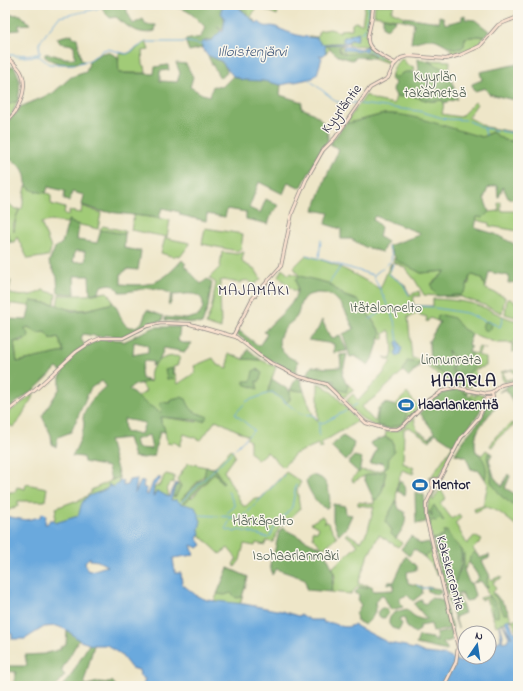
<svg xmlns="http://www.w3.org/2000/svg" width="523" height="691" font-family="'Indie Flower',sans-serif">
<rect width="100%" height="100%" fill="#fbf7ec"/>
<filter id="ink" filterUnits="userSpaceOnUse"><feTurbulence type="fractalNoise" baseFrequency=".025" numOctaves="2"/><feDisplacementMap in="SourceGraphic" scale="8" xChannelSelector="R" yChannelSelector="G"/><feConvolveMatrix kernelMatrix="1 2 1 2 8 2 1 2 1" color-interpolation-filters="sRGB"/></filter>
<filter id="wash" filterUnits="userSpaceOnUse"><feTurbulence type="fractalNoise" baseFrequency=".012" numOctaves="4" result="noise"/><feDisplacementMap in="SourceGraphic" scale="16" xChannelSelector="R" yChannelSelector="G"/><feGaussianBlur stdDeviation="0.9" result="paint"/><feColorMatrix in="noise" values="0 0 0 0 0 0 0 0 0 0 0 0 0 0 0 0 0 1.4 0 .05"/><feComposite in="paint" operator="in"/></filter>
<g filter="url(#wash)">
<rect width="100%" height="100%" fill="#eee6c8"/>
<path fill="#a1cb77" stroke="#627659" d="M222,5H279L277,15L257,6L251,17L256,22L255,24L222,30L226,23L221,9Z
M365,5H371C369,37 356,44 391,62V64L374,58V55L369,52L367,56C358,51 349,56 341,52L339,47L345,46L343,47V50L358,51L363,50L366,52L367,46L348,45L350,40L356,41L358,38V32L344,37L343,43H329L327,46L330,49L323,56L309,36L317,37L319,31L330,29L340,32V30L352,29V24L355,22L362,24Z
M375,5H395L391,11L404,17L403,20L374,15Z
M479,36L484,37L474,47L451,55L450,47L460,49L464,46L465,38Z
M146,42L149,50L142,51L143,65L145,66L146,73H118L119,53C130,57 137,47 146,42Z
M403,58L407,65L414,67L415,70L412,71L413,72L402,73L397,78L391,76L396,64Z
M428,60L450,61L449,70H444Z
M366,95L375,100L394,104L396,96C402,98 407,95 413,96C425,99 427,103 442,100L444,103L442,114L460,117L475,102L477,104L468,117L486,127L518,133V142L504,140L492,132L482,137L393,114H384L345,124Z
M18,100L12,114L5,120V107Z
M26,186C34,190 47,192 51,195V204L65,208L64,214L69,215V211L81,213L82,206L101,213L98,229L72,223L69,219L67,223L50,221L41,223L51,248L49,256L28,259L17,237L14,242H11L5,226V200L15,209H19L13,227L14,232L16,217L20,209H22Z
M501,202V211H513L518,213V231L489,226V223L476,220L477,217L489,212L499,211L498,203Z
M134,215L170,220L167,237L131,230Z
M103,226L125,231V234L99,230Z
M205,228L243,234L241,249L237,251L202,244Z
M165,238L190,243V244L180,257L176,255L174,257L161,253Z
M222,252L237,254L244,252L242,260L243,263L255,269L261,279L254,285C249,280 245,279 239,283L224,280L220,281L221,329L206,324L211,310L216,283L209,278L220,267Z
M306,255C334,262 356,275 380,289L391,263H392L389,274L404,284L410,295L419,291L420,296H414L413,306H433V299H436C451,300 466,301 480,306C493,311 504,318 518,321V339L513,342L516,351L512,352V343H497L472,334L468,345L471,346L469,352L476,354L479,347L486,349L481,348L478,355L486,358V366L474,370L477,378L470,387L459,385L453,386L423,363V361L430,365L429,341L440,322L430,318L427,322L426,321L427,317L417,314L408,317L412,358L421,360L417,369L409,377L403,371L378,395L361,407L375,422L378,408L385,403L394,406L407,393L418,407C413,413 407,423 399,427C381,435 353,416 347,400L353,394L358,401L383,374L391,361L384,357L391,359C394,350 393,338 389,330L384,334V339H379C379,337 381,335 381,333C380,330 362,306 359,301L345,296L328,283L298,277L297,292L293,290L278,276L282,269L289,275L291,273L299,276L294,267Z
M394,258L421,273L446,271L431,284L439,296L424,295L415,280L404,267L393,262Z
M473,275L481,278L486,289L505,297L502,313L479,303L463,298V297H444L446,295H461L469,283L470,276Z
M5,281H11L9,291L11,294C21,297 35,296 43,290L56,294L55,304L31,301L30,306L5,303Z
M107,292L110,295L113,303C94,309 76,313 57,306L59,295H87Z
M507,299H510L518,304V318L505,314Z
M27,327L40,332H45L53,339L58,337L64,352L17,362L14,342L24,341L28,334L24,329Z
M228,353L243,359L261,360L276,367L268,390L272,392L290,395V390L304,391L313,415L318,421V383C335,390 345,409 358,421L321,443L323,447L320,448L318,444L295,454L283,467L267,452L257,460L250,452V441L246,438L248,436L216,420L201,440L184,434L180,446L173,441L172,444L167,443L164,427L161,423V417L197,422L201,414H195L189,409L188,404L180,398L171,399C169,405 163,407 160,413L137,398L146,391L140,383L151,381C147,364 165,353 180,357L177,366L173,367L178,384L196,372L194,366L213,358L217,365L228,368Z
M513,369L515,370V374L511,370L503,372L505,380L514,378L515,375L518,377V380L503,382L501,372Z
M330,379L334,381L335,385L348,386L346,382L354,390L344,397L336,389L321,381Z
M460,389L468,390L467,395L469,396L471,394L476,397V394L470,392L484,395L482,406Z
M35,393L17,424L13,427L9,425L5,437V415Z
M492,404L496,407C484,421 471,432 476,452L482,455L486,450L492,454L489,460L494,477L502,487L508,474L510,476L505,488L518,496V527L499,512L486,507L475,512L474,509L483,506L488,484L480,471L471,469L466,457L455,454Z
M414,418L417,430L429,438L434,432L435,433L430,441L409,427L404,429L403,463L414,468L412,471L414,472L413,474L402,470L397,485L396,501L385,521L392,530L391,534L402,543L398,547L379,535L367,558L358,584L368,585L369,587H357L351,594L331,592L335,577L333,567L358,545L346,535L347,533L361,542L368,530L374,507L358,505V502L374,504V500L377,499L384,486L385,471L366,475L353,482L352,479L360,470C370,472 380,472 388,466L389,438L385,437L386,432L400,430Z
M512,423L514,425L498,438L492,447L490,446L496,436Z
M455,444L439,477H428H431L453,445Z
M231,449L235,456L224,471L243,506H246L254,498L260,499L286,472L301,482L297,489L300,509L279,528L273,542L266,541L265,545L256,543L255,546L244,544L240,560L235,567L233,564L237,559L228,548L220,554L200,535L197,537L170,500L172,495L174,497L181,486L177,479L188,463L206,467V473L181,499L193,497L214,473L216,474L222,484L224,483L214,468Z
M166,474L174,476V483L171,482L167,487L169,497L168,499L155,494L153,497L154,488L161,484L164,476Z
M119,477V483L113,487L108,485L110,488L79,517L54,524L56,508L75,501L76,503L91,493V490Z
M26,484L47,488L45,501H18V506L7,511L5,516L9,492H15L17,487L25,489Z
M440,489L446,498L440,503L452,519L459,514L461,518L455,523L467,544L474,536L482,540L473,549L480,558L489,555V558L482,561L491,580L501,576L502,578L493,582L496,589L493,592L505,606L512,620L518,618V635L512,620L496,626L486,599L481,600L480,598L488,596L486,588L469,562L457,583L466,601L461,594L451,596L449,594L447,596L427,517C427,506 429,499 435,490L436,491L432,499L433,501Z
M322,516L326,521L324,523L327,522L337,537L323,549L313,537V530L317,532L319,528L311,523Z
M431,548L438,573L436,574L432,565L424,557L432,551Z
M228,568L248,577L240,604L214,602Z"/>
<path fill="#80af68" stroke="#516852" fill-rule="evenodd" d="M105,5H124L133,24L143,19L146,25H156L155,31C141,37 126,26 116,17L110,18L105,13L102,7Z
M169,5H226L222,6C219,17 229,17 222,30L217,27L221,31L212,40H206L202,45V48L189,51L185,40L201,37L205,27C194,16 187,7 171,7Z
M233,5H247L248,14H245L242,9Z
M5,14L21,15L30,24L19,25V30L7,31L5,29Z
M465,15V19L475,20L489,31L484,37L479,36L465,38L464,46C454,54 443,41 433,39C426,38 417,42 411,43L414,23L403,20L404,17L439,22V16L443,17L445,24L462,20V16Z
M383,17L396,20L387,29L383,27Z
M72,34L73,37L77,38L81,58L84,61C70,66 57,65 45,57V54C56,53 59,60 75,58L74,45L60,43L57,38Z
M344,44L339,47L340,52C349,56 358,51 366,55L367,53L375,55L374,58L357,57L352,60L338,56L327,46L323,45Z
M108,52L118,57L119,73L154,74L155,67L168,65L169,70L160,71V81L177,82L180,73L176,63L186,64L193,77L190,87L202,94L210,96L213,86L222,87L233,76L243,80L264,81L281,85L280,95L302,102L301,108C318,114 328,122 328,140L319,154L301,188L288,182L283,194L259,182L249,208L260,213L266,199L279,206L272,213L268,224L246,219V212L227,209L225,217L207,214L206,221L180,215V212L162,208L159,218L100,211L82,205L84,195L72,192L69,202L64,199L65,191L48,187L46,193C16,190 32,179 20,166C17,163 12,161 9,158L5,159V123L16,113L20,107L53,93L71,77L86,72L89,63L88,61L102,53Z
M207,55C217,58 226,63 227,73L220,78Z
M418,59C432,60 438,69 449,70L457,99L444,103L442,100C427,103 425,99 413,96C407,95 402,98 396,96L393,90L395,82L390,79L391,76L397,78C403,71 407,71 416,73L419,70Z
M518,64V101L489,94L485,88L475,91L473,90L472,84L482,80L480,72Z
M14,66C21,78 20,88 18,101L6,105V108L5,69Z
M384,114C406,111 458,131 482,137L492,132L504,140L518,142V200L508,198L503,187L499,197H498L497,185L488,188L484,198L489,212L483,218L477,217L475,228L495,234L518,246V282L508,283L509,276L489,272L486,287L481,278L473,275L470,276L466,289L461,295L438,296L433,291L431,285L446,271L421,273L395,260V257L388,246L419,235L420,233L375,216L373,219L381,227L379,237L387,242L382,252L365,247L351,239H341V229L325,224L329,213L314,210L326,177L339,149L330,144L345,124Z
M69,219L72,223L79,225L77,240L97,243L101,230L125,234L124,248L141,251L138,270L128,269L121,274V284C151,287 162,283 182,260L186,264L184,265L201,284L207,279L212,283L208,307L202,324L165,320V317L186,319L198,316C205,309 206,296 193,294C187,293 180,295 173,295L170,305L168,304L172,294C145,282 144,292 119,292L118,289L110,284L101,286L99,292L90,294L89,276H74L75,294L58,293L57,277L49,262L55,248L62,243ZM75,251H85L86,261L73,262Z
M5,226L11,242L6,244L8,251H5Z
M300,276L328,283L345,296L359,301L381,333L374,356L368,365L355,356L350,357L343,334L354,329C345,312 340,292 317,293C312,294 306,295 303,299C299,304 300,311 297,316C294,321 289,323 286,327C272,342 281,356 298,361L296,373L260,355L244,340V339L236,335L238,330L259,346L267,334L264,332C275,318 292,309 297,292C298,288 296,283 296,279Z
M31,301L55,304L72,311L86,310L113,303C121,310 120,329 134,327C137,326 141,325 142,322C145,318 144,314 147,310L163,316L162,321L150,323L124,337L105,335L102,337L83,334L81,339L86,347L99,339L122,340L123,342L134,337V336L155,327H180L178,341L182,343H192L185,352L164,348L160,359L152,366L153,362L144,361L141,371L142,379L150,381L135,385L129,389C137,399 149,404 160,413L162,409L159,405L161,402L170,403L171,399L181,397L186,399C192,414 194,411 208,417L204,421L161,417V423L164,427L165,432L160,431L154,456L143,458L134,457L128,438L109,440L119,477L111,480L108,467L84,462L83,457L72,456C77,447 83,435 84,424C84,423 83,419 83,418C85,405 97,394 106,386L102,381C99,384 94,385 91,388C88,392 75,424 71,432L58,437L56,447L52,444L51,435L42,416L60,388V377L63,373L57,368L35,389L5,411V303L10,305L8,319L27,320ZM28,327L32,329L37,333L45,332L51,339L58,337L64,352L17,362L14,342L28,338L29,334L24,329ZM134,342L148,345V352L133,355ZM124,419L145,423L141,434L125,432ZM149,435L152,449L137,448L135,440Z
M442,315L454,318L463,329L472,334L468,345L471,346L469,352L471,353L472,361L475,366L467,376H456L452,367L456,360L448,350L449,355L454,361L451,369L455,377L451,380L430,365L429,341L440,322L437,321L438,316Z
M322,320L331,339L340,335L347,351L334,353V344L308,340L318,329Z
M482.5 326a4.5 4.5 0 1 1 9 0a4.5 4.5 0 1 1-9 0Z
M248,349L261,360L243,359Z
M347,354L342,375L348,386L346,392L338,389L334,381L330,379L321,381L306,376L312,366L327,368L341,367L340,355Z
M407,361L420,363L416,370H413V373L409,377L403,371Z
M172,368L173,379H167L165,370Z
M257,369L262,373L259,382L256,381L258,389L244,384V381H251L253,371Z
M296,378L300,379L304,391L290,390Z
M272,379L290,391V400L286,403L272,392L267,394Z
M518,384V413L506,389L499,392L509,385Z
M460,389L482,406C477,421 463,431 455,444L453,445L435,433L431,439L429,438L434,432L420,413C431,397 441,392 460,389Z
M385,403C394,406 414,407 404,423L388,428L377,425L378,412Z
M491,404L496,407C484,421 471,432 476,452C484,457 489,469 485,479L480,471L471,469L466,457L455,454L464,439L482,418L487,405Z
M343,436L354,443L351,455L346,461L331,446Z
M385,437L393,441L394,452L389,457L388,466L384,469L383,462L370,464L377,449L370,444L371,442Z
M488,453L492,454L489,459L494,477L502,487L508,474L510,476L505,488L518,496V509L501,496L491,482V474L487,458Z
M354,456L362,458L359,473L348,463Z
M206,467L214,468L224,483L222,484L216,474L214,473L185,503L181,499L204,477Z
M386,471L382,492L377,499L374,500L364,478L366,475Z
M311,475C314,476 318,476 321,478C328,482 333,501 327,508C318,508 308,489 306,481Z
M399,481C405,483 407,489 405,495L397,491Z
M176,483L181,486L176,496L174,497L172,495L175,486L177,485Z
M415,492L424,495L426,522L416,524Z
M396,501L399,509L405,512C407,523 403,529 396,538L391,534L392,530L385,521Z
M333,504L345,506L346,514L352,515L346,528L339,535L333,521Z
M434,505L444,521L439,519L436,522L434,520L430,522V526C427,522 426,514 429,511L432,516L431,510Z
M282,528L323,549L334,571L331,592L307,590L305,579L276,569L272,575L270,563L273,558L279,532Z
M444,531H447C449,539 456,542 460,549C465,559 455,586 448,593L443,585L433,539L444,536Z
M411,536L420,544L429,542L432,551L424,557L414,549L409,556L401,549Z
M461,549L464,553V570L469,583H471L475,595L472,600L466,601L462,593L450,595L463,563Z
M475,552L480,558L489,555V558L482,561L490,576L487,579L488,587L486,588L481,581L473,583L479,577L469,562L470,557Z
M406,556L416,566V570L407,572L408,583L423,587L422,594L413,601L407,595L400,598V602L403,607L391,610L383,595H381L375,603L377,606L372,618L365,625L357,621L356,614L361,605L358,601L359,595L354,593L360,587L364,588L372,586L373,591L393,590L394,584H388V582H394Z
M228,568L248,577L242,597L236,598L231,593L225,595L217,594Z
M427,587L440,589L441,593L436,595L428,591Z
M493,592L505,606L509,613L507,614H504L496,598L492,594Z
M489,595C495,599 500,611 498,617L493,616L492,605L488,598Z
M459,596L465,613L455,617L458,628L448,599Z
M430,598L440,599L444,602L453,628L433,632L431,624L420,626V630L415,633L407,627L404,617L399,619L402,624L399,630L392,628L389,624C388,613 398,611 407,609C411,615 420,621 427,619L414,604L422,599V602L426,604Z
M378 613a5 5 0 1 1 10 0a5 5 0 1 1-10 0Z
M67,630L79,640L62,669V672L65,675L56,686H13L16,672L5,671V666H27L25,655L44,654L61,649L60,647L66,644Z
M452,630V640L443,643L447,648V651L416,644L419,636L432,638L437,642L436,634Z
M89,644L94,645L84,682L87,685L98,682L110,683L112,681L116,686H62L70,677Z"/>
<path fill="#6aa9dd" stroke="#46668c" fill-rule="evenodd" d="M226,5L238,7L256,23L259,22C267,30 268,24 276,27C291,34 301,37 317,38L321,44L343,43L347,44H324L326,52L323,56L319,55L322,58L317,74L313,78L281,85L264,81L243,80L233,76L221,61L207,55L202,48V42L212,40L221,31L223,32L225,18L221,13V9Z
M359,32L357,40H350L347,43L343,41V38Z
M344,46L361,49L368,46L365,53L363,50L358,51L343,50Z
M398,341L402,348L400,354L397,357L395,354L397,349L396,342Z
M160,477V480L154,486L153,497L157,491L169,497L176,483L177,486H175L171,500H177L180,503L195,507L201,521L199,529L200,534L197,538L202,545L198,548L191,545L194,555L173,558L175,573H181L182,584L197,596L207,600L244,604L282,611L298,616L302,615L310,620H323L324,623C336,620 341,632 355,624L356,626L389,643L406,646L409,648L416,649L425,653L445,655L460,662L465,657H489V645L492,647L489,637L495,643L501,640L500,624L503,635L502,642L507,641L509,637L502,622L512,638L505,621L509,619L513,630L518,635V686H260L255,682L243,684L231,681L219,686H143L145,679L140,676L139,670L131,668L121,655L107,645H92L80,641L67,630L57,626L44,627L25,639H12V634L5,632V516L26,520L40,517L42,513L46,515L45,524H47L50,520H54L55,523L78,516C80,512 80,507 82,503C87,493 100,494 109,487L108,484L113,487L119,483V480L123,481V486L127,485L129,480L137,479L135,493L141,481H144L143,487L147,489L145,494L148,495L153,482ZM90,557V560L98,561L107,566L91,571L87,570L85,562Z"/>
<g fill="none" stroke-linecap="round" stroke-linejoin="round">
<path stroke="#6aa9dd" stroke-width="1" d="M154,5H174
M5,6L9,5
M366,23L369,5
M361,32H364L365,26
M148,42H188L202,45
M366,51H371L380,58
M8,55H16L17,57
M18,55L40,54L39,43L59,17L96,9L105,5
M19,57L39,56L49,64H76L90,60L103,50L108,49L127,54L146,42
M308,79L337,102L357,103
M360,104L419,111L446,119L466,120
M469,121L483,128L518,134
M484,128L486,135
M388,246L392,255L391,260
M306,255L373,275L389,308
M319,257L321,240
M393,264L389,274L403,284L409,295
M374,275L390,262
M330,282L341,266
M406,305L433,307
M435,308L466,313L485,321
M390,310L396,326
M370,319L386,309
M487,321L500,327L503,317
M396,328L398,342
M352,407L357,404
M319,421L321,424L346,411
M319,423V436
M248,436L254,430L235,414L247,401L272,392L301,414L313,415L317,419
M180,503L246,438
M199,515L232,517L225,529L228,531L231,530L234,532L239,530L248,532L269,538L276,525L292,507L296,485
M225,515L235,506L228,491
M232,517H243L284,475
M417,585L422,588H431"/>
</g>
</g>
<g filter="url(#ink)">
<g fill="none" stroke-linecap="round" stroke-linejoin="round">
<defs>
<path id="secondary" d="M373,5C372,41 353,42 395,63
M5,56C11,61 20,67 22,74C28,89 18,114 5,122
M233,336L252,299L281,266L292,213L306,180L323,150L335,138L370,88L388,78L394,65L401,58L409,56L446,59L460,55L480,46L498,25L518,17
M492,393L501,385L518,381
M487,398H493L492,393
M5,413L35,390L76,352L91,342L101,338H123L147,326L161,323L190,324L236,337L259,355L271,363L297,376L326,384L366,423L386,429H397L404,425L427,401L442,391L458,388L487,394L492,393
M439,480L461,438L479,417L487,398
M434,487L426,504V517L458,647L456,662L444,686
M434,487L432,485V481L435,479L439,480
M434,487L440,485L439,480"/>
</defs>
<use href="#secondary" stroke="#888482" stroke-width="4"/>
<use href="#secondary" stroke="#fde4d1" stroke-width="2.5"/>
</g>
</g>
<defs>
<symbol id="stadium-bare" viewBox="-9 -9 18 18"><path d="M0-5a6.5 5 0 1 0 0 10a6.5 5 0 1 0 0-10ZM-3.5-1.8h7v3.6h-7Z" fill="#1f6fb2" stroke="#fbf7ec" stroke-width="2.5" paint-order="stroke"/></symbol>
</defs>
<g fill-rule="evenodd">
<use href="#stadium-bare" x="395" y="394" width="22" height="22"/>
<use href="#stadium-bare" x="409" y="474" width="22" height="22"/>
</g>
<g text-anchor="middle" dominant-baseline="central" stroke-width="3" stroke-linejoin="round" paint-order="stroke">
<g font-size="14" fill="#4e5d50" stroke="#fbf7ec">
<text x="435" y="77">Kyyrlän<tspan x="435" dy="16">takametsä</tspan></text>
<text x="386" y="308">Itätalonpelto</text>
<text x="451" y="360">Linnunrata</text>
<text x="263" y="521">Härkäpelto</text>
<text x="296" y="556">Isohaarlanmäki</text>
</g>
<g font-size="14" fill="#22223b" stroke="#fbf7ec">
<text transform="translate(342 109) rotate(-53)">Kyyrläntie</text>
<text transform="translate(450 573) rotate(75)">Kakskerrantie</text>
</g>
<g font-size="14" font-weight="bold" fill="#22223b" stroke="#fbf7ec" text-anchor="start">
<text x="418" y="405">Haarlankenttä</text>
<text x="432" y="485">Mentor</text>
</g>
<g font-size="15" font-style="italic" fill="#3f587c" stroke="#fbf7ec">
<text x="252" y="52">Illoistenjärvi</text>
</g>
<g font-size="15" letter-spacing="1" fill="#22223b" stroke="#fbf7ec">
<text x="254" y="291">MAJAMÄKI</text>
</g>
<g font-size="18" font-weight="bold" letter-spacing="1" fill="#22223b" stroke="#fbf7ec">
<text x="464" y="382">HAARLA</text>
</g>
</g>
<rect width="523" height="691" fill="none" stroke="#fbf7ec" stroke-width="20"/>
<g transform="translate(477 645) rotate(13)"><circle r="19" fill="#fbf7ec" stroke="#a4a2a5"/>
<path d="M0-3L7 15L0 10L-7 15Z" fill="#1f6fb2"/>
<text y="-6" font-size="11" font-weight="bold" text-anchor="middle" fill="#22223b">N</text>
</g>
</svg>
